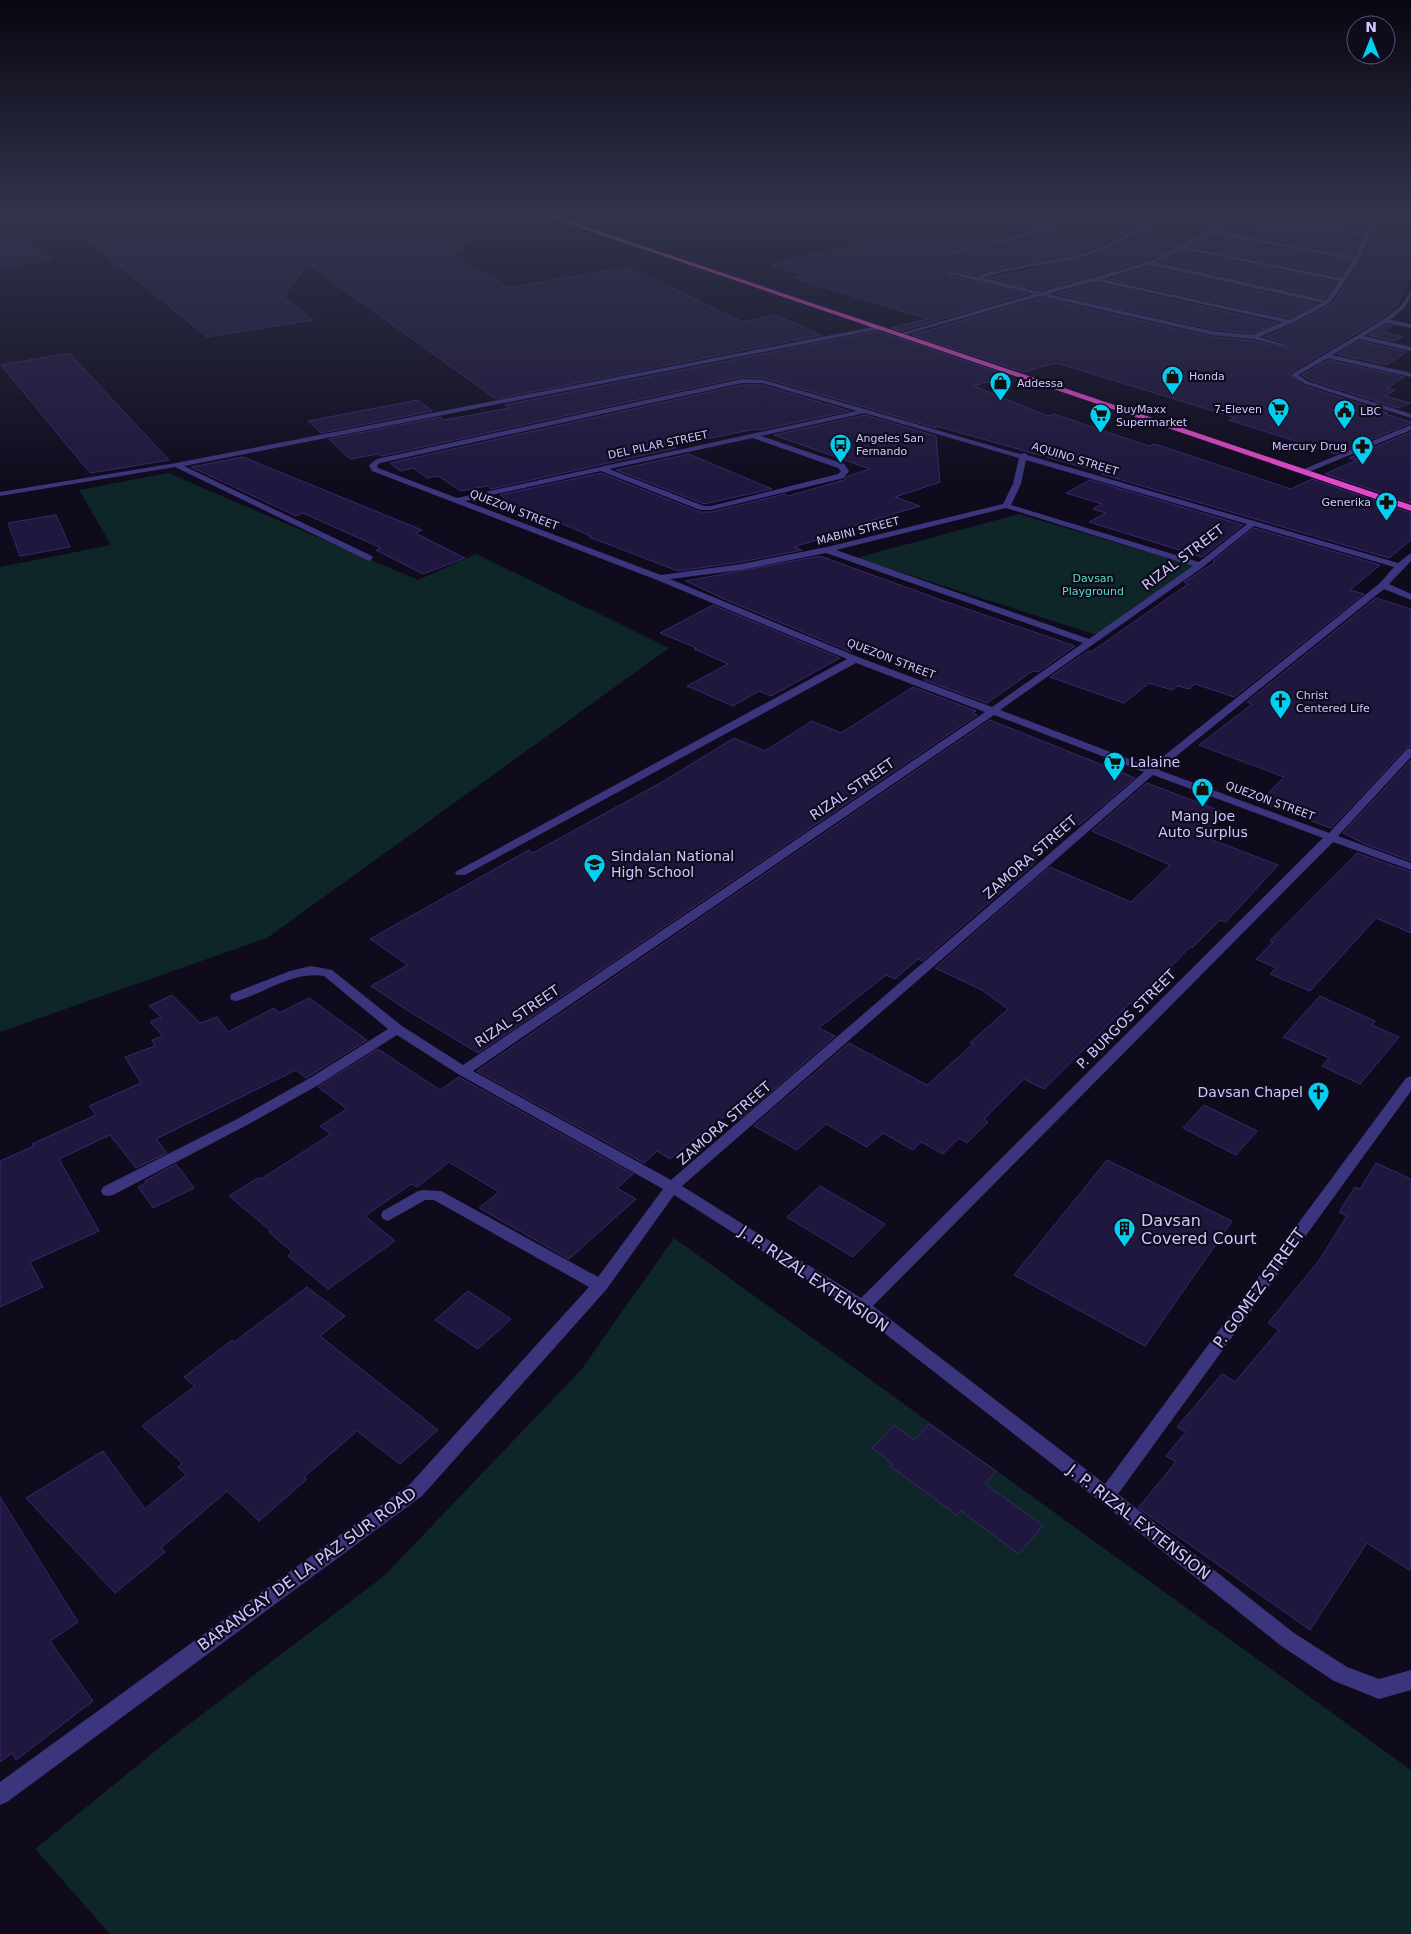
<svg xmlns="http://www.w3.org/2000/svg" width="1411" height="1934" font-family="'DejaVu Sans',sans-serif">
<rect width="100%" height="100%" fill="#0f0b1d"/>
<path fill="#0e2627" d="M168,473L418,580L476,554L669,648L267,938L0,1032V567L111,545L79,490Z
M1019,514L1198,567L1100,636L856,558Z
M674,1238L1411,1770V1934H110L35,1849L175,1735L384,1576L581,1370Z"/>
<path fill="#20173e" stroke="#38286b" d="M175,215H506L453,255L509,288L627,267L743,322L776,315L821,335L496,399L308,264L283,297L313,320L207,337L86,239L186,222Z
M967,215H987L989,217L1034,227L1011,235L943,251L942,256L1017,241L1051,230L1081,215H1342L1373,218L1365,230L1164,215L1151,219L1105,243L1085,251L985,271L977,275L949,271L950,276L1027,294L901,331L891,328L928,319L794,278L803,275L772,265Z
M998,215H1068L1047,223Z
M1382,219L1406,222L1395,237L1410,239L1411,246L1404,250L1411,254V276L1398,304L1382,318L1291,372L1290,376L1304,386L1388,413L1385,414L1411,422V423L1336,454L1229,420L1236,418L1080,370L1056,363L1023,372L912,335L1041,298L1212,337L1253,341L1287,348V343L1265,337L1293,325L1332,304L1362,260L1372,235Z
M0,220L52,259L0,268Z
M1167,222L1214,225L1147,260L1041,290L990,278L1090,257Z
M1228,226L1361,237L1354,255L1221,230Z
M1211,235L1213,236L1350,261L1340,276L1191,246Z
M1181,251L1336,282L1325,298L1161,261Z
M1150,267L1317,304L1289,318L1110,279Z
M1096,283L1277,323L1252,333L1212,329L1056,294Z
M1386,325L1393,326L1383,332L1403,337L1394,341L1369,335Z
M878,331L1010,376L974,386L1048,416L1054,414L1149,446L1155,444L1291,489L1312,479L1411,513V540L1389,558L1101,474L1104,473L936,426V428L764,378L742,377L382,456L378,454L350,459L329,439L440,417L444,420L509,408L505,405Z
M1359,341L1407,352L1386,365L1337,354Z
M69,353L169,460L90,473L1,365Z
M1328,360L1404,377L1387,388L1395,390L1385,396L1410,403L1398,408L1310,380L1302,375Z
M742,385H762L849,411L760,430L756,429L671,446L676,448L491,489L487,486L461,491L438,476L427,478L413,468L400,471L390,463Z
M418,400L432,411L321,433L308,421Z
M865,415L936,436L940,482L895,497L920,506L820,536L823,538L794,547L802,550L741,562L678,571L589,537L591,536L529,510L523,512L500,495L601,473L700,512H711L785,494L788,496L844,480L848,476L870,469L774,435Z
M1411,432V503L1325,474L1357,460L1349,458Z
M689,454L772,489L704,504L616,470Z
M243,457L422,530L415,533L465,558L423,574L376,550L381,548L303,513L296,516L191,467Z
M1090,480L1243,525L1202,557L1089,522L1106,513L1093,509L1102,504L1066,493Z
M56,515L70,547L20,556L8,523Z
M1254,528L1380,565L1350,590L1364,594L1234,697L1195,684L1189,689L1178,686L1172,690L1149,683L1124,703L1050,677L1088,651L1091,652L1188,584L1184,582L1215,562L1213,561Z
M820,556L944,601L1075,646L1038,672L1033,671L987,703L924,680L933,673L862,645L851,652L724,599L686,581Z
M1376,598L1411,609V746L1406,748L1331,828L1259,802L1284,777L1199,745L1252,704L1247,702Z
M713,605L840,658L771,696L759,691L733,706L687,686L728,664L694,649L697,648L660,633Z
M913,687L976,711L972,713L977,715L478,1053L410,1012L371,986L408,965L370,939L529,850L533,853L662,782L734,738L765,751L812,721L841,733Z
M990,720L1135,778L1079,825L1077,824L1034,860L1037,861L922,961L918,959L895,979L886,975L819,1028L835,1036L741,1118L730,1111L718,1122L716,1121L670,1159L657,1151L644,1163L477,1071Z
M1411,760V861L1365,844L1343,833Z
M1147,783L1228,814L1202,836L1278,865L1226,922L1220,920L1192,948L1190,947L1134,1005L1130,1003L1044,1089L1024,1079L984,1119L988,1122L967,1143L959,1138L943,1154L921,1142L913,1150L883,1133L867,1147L826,1124L797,1150L754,1126L849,1043L927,1085L973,1044L970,1043L1008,1009L982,990L935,968L1050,867L1131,902L1170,865L1092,831Z
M1357,853L1411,872V933L1376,918L1310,991L1270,974L1276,968L1256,959L1273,942L1270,941Z
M172,995L200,1023L217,1017L228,1032L274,1008L279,1013L309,998L367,1040L306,1078L296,1070L156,1139L167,1153L136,1168L110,1135L59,1159L99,1231L30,1262L43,1287L0,1307V1161L34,1146L32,1144L96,1115L89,1106L141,1083L125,1057L155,1046L152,1040L163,1036L150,1022L161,1017L149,1006Z
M1320,996L1375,1021L1372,1025L1399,1037L1360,1084L1322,1066L1329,1058L1283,1037Z
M378,1049L440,1090L459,1077L633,1174L617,1188L636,1199L569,1259L479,1208L499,1192L449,1162L417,1187L411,1184L365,1216L395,1241L328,1289L288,1256L292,1252L269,1232L271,1231L229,1196L258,1178L261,1179L331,1134L320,1126L347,1109L318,1087Z
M1204,1105L1257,1131L1236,1155L1183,1128Z
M1107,1160L1232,1221L1145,1346L1014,1275Z
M1376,1163L1411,1179V1571L1367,1543L1310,1630L1138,1508L1176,1462L1166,1456L1186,1432L1177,1427L1222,1374L1235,1382L1279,1330L1268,1323L1318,1262L1347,1216L1339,1212L1355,1187L1360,1189Z
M176,1164L194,1188L153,1208L138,1187L146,1183L145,1181Z
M820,1186L885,1224L853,1257L787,1217Z
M307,1287L345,1316L320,1336L438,1430L400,1464L357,1431L304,1477L307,1479L259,1521L227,1491L161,1548L165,1552L115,1593L26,1498L103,1451L145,1509L186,1475L178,1467L182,1463L142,1426L195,1386L184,1377L232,1340L234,1342Z
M468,1291L511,1319L478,1349L435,1320Z
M929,1424L996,1471L985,1484L1043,1525L1019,1554L961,1511L957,1515L890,1466L892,1463L872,1448L894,1425L914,1440Z
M0,1497L78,1622L50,1641L93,1701L16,1760L12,1753L0,1762Z"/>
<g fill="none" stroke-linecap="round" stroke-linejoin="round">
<path fill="#3b357d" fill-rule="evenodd" d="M989,215L1047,225L1072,215H1079L1050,228L1016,239L943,255V253L1012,237L1041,227Z
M1378,215H1383L1370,234L1360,259L1330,303L1292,323L1259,337L1286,345V347L1253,339L1212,335L1041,296L900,336L895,335L1034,294L950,274V272L977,277L985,273L1086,253L1106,245L1152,221L1165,217L1366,232ZM1167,220L1221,224L1148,262L1041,292L983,278C1017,265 1055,266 1090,255C1117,246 1140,228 1167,220ZM1228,224L1364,235L1355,257L1216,231ZM1211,233L1213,234L1353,260L1341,278L1186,247ZM1181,249L1339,281L1326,300L1155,262ZM1150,265L1322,303L1289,320L1102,279ZM1096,281L1283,322L1252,335L1212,331L1048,294Z
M1409,248H1411V252L1406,250Z
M1411,291C1411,305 1400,312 1390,320L1411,324V328L1386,323L1364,336L1411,347V351L1359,339L1332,355L1411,373V377L1328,358L1298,375L1309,382L1411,414V418L1305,384L1292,376V374L1383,320L1400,307Z
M878,326L881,328L880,329L184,466L372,556L373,558L369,561L175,467L0,496V492L176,463Z
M742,379L764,380L1020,454L1026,453L1027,455L1398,563L1411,553V561L1389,584L1411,594V600L1384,589L1159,770L1329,833L1407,749L1411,748V757L1338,836L1411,863V870L1333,842L873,1306L1105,1484L1406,1078L1411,1076V1091L1118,1494L1294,1633L1347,1667L1379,1679L1411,1670V1690L1379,1699L1334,1681L1280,1645L1101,1502L856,1311L674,1195L606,1290L422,1496L7,1802L0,1805V1782L410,1484L589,1287L434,1200H425L388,1221L383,1219L381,1215L383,1211L418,1191L423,1190L441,1191L598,1277L663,1189L458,1074L397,1035L320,1084L249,1124L113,1195L108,1196L103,1195L101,1191L103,1187L239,1118L310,1078L388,1029L324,976C292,971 266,993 236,1001L231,1000L230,997L231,994L290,971L311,966L332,970L402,1026L463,1065L985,712L856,663L465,875H457L455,873L457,871L847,659L657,580L372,471L369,465L377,459ZM742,383H762L857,411L457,498L378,468L377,465L380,463ZM865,413L1019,458L1013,484L1003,504L827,547L741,564L661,575L465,501L601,471L700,510H711L844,478L849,471L844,464L761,436ZM753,438L838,468L841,471L838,474L711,506H704L609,469ZM1026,460L1247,524L1199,562L1011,505L1021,484ZM1006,508L1193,566L1089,639L836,550ZM1254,526L1394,567L1380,583L1150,767L1000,710L1203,567ZM826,553L1083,643L992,707L858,657L670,579L741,570ZM994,715L1144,772L671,1180L473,1071ZM1153,775L1323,838L861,1298L682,1186Z
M1411,425V430L1306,473L1299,471Z"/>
<path fill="#e248ca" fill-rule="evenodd" d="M543,215H551L1411,505V511Z"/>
</g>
<linearGradient id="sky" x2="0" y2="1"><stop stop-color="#080610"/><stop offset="0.44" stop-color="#31344c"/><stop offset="1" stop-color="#31344c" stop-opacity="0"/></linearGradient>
<rect width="1411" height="485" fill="url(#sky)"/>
<defs>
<symbol id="shop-pin" viewBox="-11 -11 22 30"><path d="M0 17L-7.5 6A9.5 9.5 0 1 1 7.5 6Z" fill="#00cff2" stroke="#0f0b1d"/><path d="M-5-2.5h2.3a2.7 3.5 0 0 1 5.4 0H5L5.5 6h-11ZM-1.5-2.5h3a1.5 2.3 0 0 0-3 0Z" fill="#111"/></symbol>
<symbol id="supermarket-pin" viewBox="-11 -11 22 30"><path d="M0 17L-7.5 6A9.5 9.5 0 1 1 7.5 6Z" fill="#00cff2" stroke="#0f0b1d"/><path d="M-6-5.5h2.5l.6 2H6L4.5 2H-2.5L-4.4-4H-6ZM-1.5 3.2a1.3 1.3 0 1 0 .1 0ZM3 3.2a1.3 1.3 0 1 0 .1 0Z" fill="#111"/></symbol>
<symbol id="civic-pin" viewBox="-11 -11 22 30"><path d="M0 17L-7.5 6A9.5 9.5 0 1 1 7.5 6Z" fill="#00cff2" stroke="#0f0b1d"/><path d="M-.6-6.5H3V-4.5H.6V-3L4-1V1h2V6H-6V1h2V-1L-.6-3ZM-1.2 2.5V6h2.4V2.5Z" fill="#111"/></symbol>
<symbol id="bus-pin" viewBox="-11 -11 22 30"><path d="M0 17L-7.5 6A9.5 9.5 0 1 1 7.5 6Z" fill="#00cff2" stroke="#0f0b1d"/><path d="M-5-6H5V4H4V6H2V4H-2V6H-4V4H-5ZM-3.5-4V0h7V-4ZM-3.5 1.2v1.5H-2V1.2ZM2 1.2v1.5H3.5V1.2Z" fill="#111"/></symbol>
<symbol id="pharmacy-pin" viewBox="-11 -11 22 30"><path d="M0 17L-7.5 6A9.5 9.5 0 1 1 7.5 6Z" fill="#00cff2" stroke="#0f0b1d"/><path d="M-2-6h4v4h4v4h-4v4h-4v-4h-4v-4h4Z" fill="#111"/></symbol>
<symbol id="church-pin" viewBox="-11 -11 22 30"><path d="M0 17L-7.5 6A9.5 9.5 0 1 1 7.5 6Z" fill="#00cff2" stroke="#0f0b1d"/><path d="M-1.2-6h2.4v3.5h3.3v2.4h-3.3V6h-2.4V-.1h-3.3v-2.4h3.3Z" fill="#111"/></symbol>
<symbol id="school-pin" viewBox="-11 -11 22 30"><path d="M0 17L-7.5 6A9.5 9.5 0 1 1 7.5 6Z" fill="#00cff2" stroke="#0f0b1d"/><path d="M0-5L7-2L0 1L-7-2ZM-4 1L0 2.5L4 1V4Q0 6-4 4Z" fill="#111"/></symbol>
<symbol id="building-pin" viewBox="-11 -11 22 30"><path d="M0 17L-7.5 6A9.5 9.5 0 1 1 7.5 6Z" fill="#00cff2" stroke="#0f0b1d"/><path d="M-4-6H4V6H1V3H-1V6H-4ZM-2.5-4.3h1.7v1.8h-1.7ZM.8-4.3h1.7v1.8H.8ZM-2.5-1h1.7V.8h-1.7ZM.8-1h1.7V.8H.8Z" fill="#111"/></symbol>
</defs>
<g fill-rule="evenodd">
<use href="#shop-pin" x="1160" y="364" width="25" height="34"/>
<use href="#shop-pin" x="988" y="370" width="25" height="34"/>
<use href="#supermarket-pin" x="1266" y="396" width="25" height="34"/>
<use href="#civic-pin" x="1332" y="398" width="25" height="34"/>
<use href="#supermarket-pin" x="1088" y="402" width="25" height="34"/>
<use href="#bus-pin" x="828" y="432" width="25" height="34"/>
<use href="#pharmacy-pin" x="1350" y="434" width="25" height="34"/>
<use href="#pharmacy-pin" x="1374" y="490" width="25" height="34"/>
<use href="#church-pin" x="1268" y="688" width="25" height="34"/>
<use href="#supermarket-pin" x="1102" y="750" width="25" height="34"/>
<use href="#shop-pin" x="1190" y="776" width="25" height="34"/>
<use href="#school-pin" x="582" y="852" width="25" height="34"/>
<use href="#church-pin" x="1306" y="1080" width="25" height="34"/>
<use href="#building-pin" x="1112" y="1216" width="25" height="34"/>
</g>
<g text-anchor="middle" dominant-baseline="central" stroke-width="4.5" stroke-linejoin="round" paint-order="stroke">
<g font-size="11" fill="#cfc7ff" stroke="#0f0b1d" text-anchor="start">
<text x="1189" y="376">Honda</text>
<text x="1017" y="383">Addessa</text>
<text x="1116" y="409">BuyMaxx<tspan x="1116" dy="13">Supermarket</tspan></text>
<text x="1262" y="409" text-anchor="end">7-Eleven</text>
<text x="1360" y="411">LBC</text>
<text x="856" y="438">Angeles San<tspan x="856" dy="13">Fernando</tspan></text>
<text x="1347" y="446" text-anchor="end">Mercury Drug</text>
<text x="1371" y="502" text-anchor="end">Generika</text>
<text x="1296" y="695">Christ<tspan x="1296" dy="13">Centered Life</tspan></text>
</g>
<g font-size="11" fill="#cfc7ff" stroke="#0f0b1d">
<text transform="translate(658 445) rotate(-12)">DEL PILAR STREET</text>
<text transform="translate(1075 459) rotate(17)">AQUINO STREET</text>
<text transform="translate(514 510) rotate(21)">QUEZON STREET</text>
<text transform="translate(858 531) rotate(-14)">MABINI STREET</text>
<text transform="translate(891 659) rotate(21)">QUEZON STREET</text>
<text transform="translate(1270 801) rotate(20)">QUEZON STREET</text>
</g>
<g font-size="11" fill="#51e0c3" stroke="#0f0b1d">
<text x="1093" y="578">Davsan<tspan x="1093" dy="13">Playground</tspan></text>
</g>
<g font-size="14" fill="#cfc7ff" stroke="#0f0b1d">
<text transform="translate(1183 557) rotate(-37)">RIZAL STREET</text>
<text transform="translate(852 789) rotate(-34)">RIZAL STREET</text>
<text transform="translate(1030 857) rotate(-41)">ZAMORA STREET</text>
<text transform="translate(517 1016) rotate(-34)">RIZAL STREET</text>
<text transform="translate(1126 1019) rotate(-45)">P. BURGOS STREET</text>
<text transform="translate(724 1123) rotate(-41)">ZAMORA STREET</text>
</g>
<g font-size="14" fill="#cfc7ff" stroke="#0f0b1d" text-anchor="start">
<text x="1130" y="762">Lalaine</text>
<text x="1203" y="816" text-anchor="middle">Mang Joe<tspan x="1203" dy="16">Auto Surplus</tspan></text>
<text x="611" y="856">Sindalan National<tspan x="611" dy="16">High School</tspan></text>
<text x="1303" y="1092" text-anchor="end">Davsan Chapel</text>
</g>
<g font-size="16" fill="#cfc7ff" stroke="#0f0b1d" text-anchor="start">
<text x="1141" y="1220">Davsan<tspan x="1141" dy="18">Covered Court</tspan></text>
</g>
<g font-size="16" fill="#cfc7ff" stroke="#0f0b1d">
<text transform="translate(814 1279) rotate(34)">J. P. RIZAL EXTENSION</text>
<text transform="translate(1259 1288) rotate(-54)">P. GOMEZ STREET</text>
<text transform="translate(1139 1522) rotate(38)">J. P. RIZAL EXTENSION</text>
<text transform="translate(307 1569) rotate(-36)">BARANGAY DE LA PAZ SUR ROAD</text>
</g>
</g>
<g transform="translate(1371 40)"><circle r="24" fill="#0f0b1d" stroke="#5c5677"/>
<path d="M0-4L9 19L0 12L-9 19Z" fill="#00cff2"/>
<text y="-8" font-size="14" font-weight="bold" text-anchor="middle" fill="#cfc7ff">N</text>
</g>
</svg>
